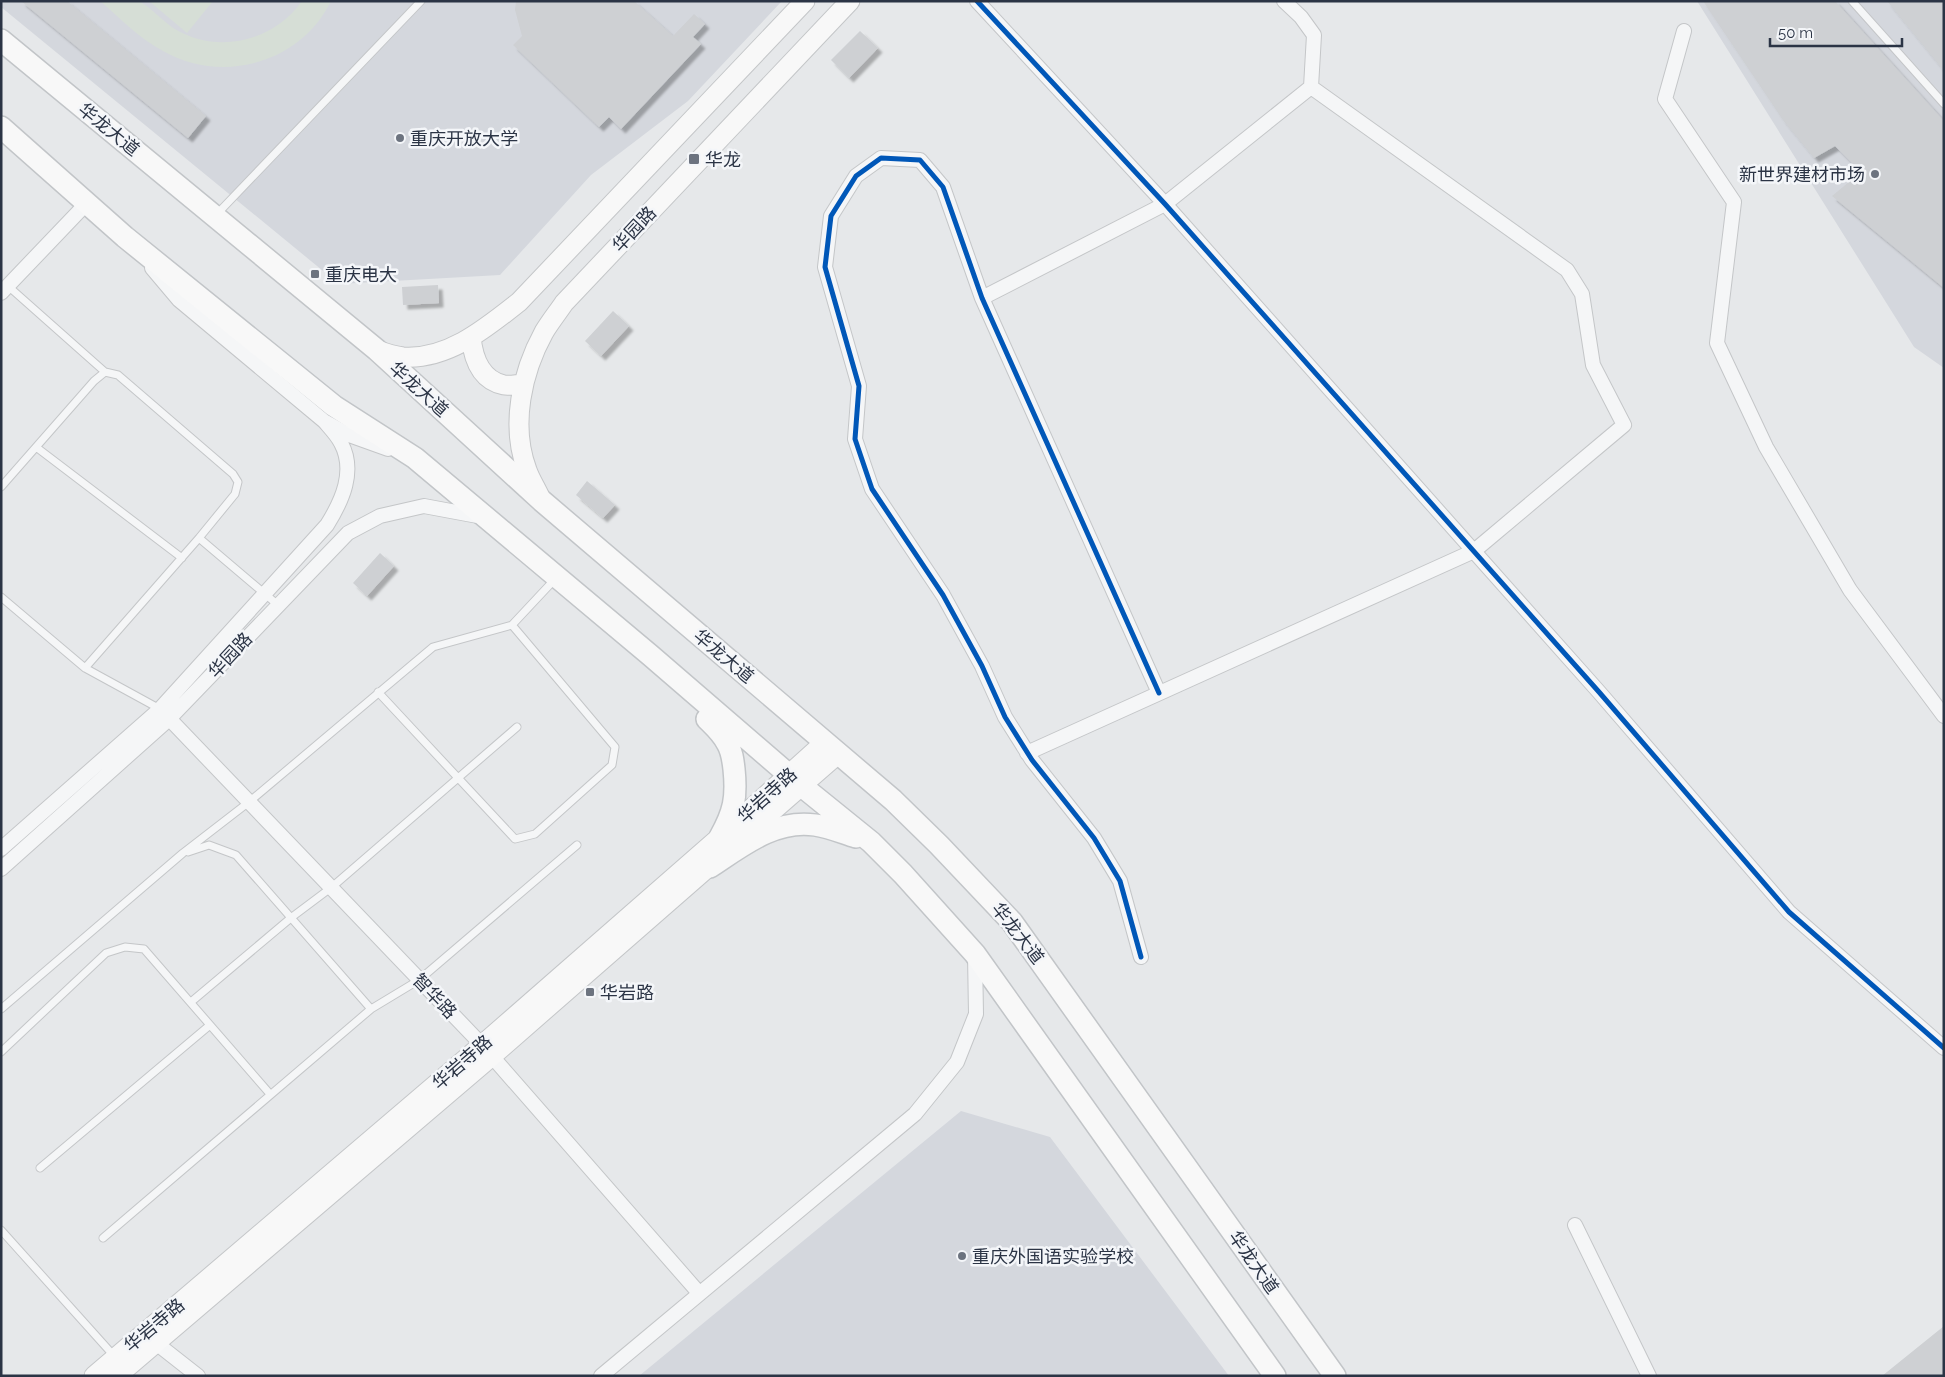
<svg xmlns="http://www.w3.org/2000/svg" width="1945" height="1377" font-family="Raleway,'Noto Sans SC',sans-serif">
<defs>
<filter id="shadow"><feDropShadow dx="4.5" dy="4.5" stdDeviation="1" flood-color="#0004"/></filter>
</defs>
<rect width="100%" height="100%" fill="#e6e8ea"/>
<path fill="#d4d7dd" d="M1,1H782L688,101L591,175L500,275L339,284L1,7Z
M1697,1H1944V368L1914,347Z
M961,1111L1050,1137L1229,1376H639Z"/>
<path fill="#d6ded6" d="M100,1C110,1 129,0 138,1C146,3 166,24 175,29C218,55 274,41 302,1H331C301,63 222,85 163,51C140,39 120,18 100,1Z
M149,1H213L187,33Z"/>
<path fill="#ced0d3" filter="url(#shadow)" d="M21,1H67L206,116L188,138Z
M516,1H634L673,36L694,14L705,24L693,37L701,44L621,129L609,117L599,127L513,45L522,36L515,10Z
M1703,1H1835L1944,121V288L1832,196L1861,172L1835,146L1814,158L1783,120Z
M1887,1H1944V71Z
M860,31L878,48L849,78L831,60Z
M438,285L439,303L403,305L402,287Z
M613,311L629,326L601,356L585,341Z
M587,481L615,505L603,518L576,495Z
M380,553L394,566L367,596L353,583Z
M1944,1326V1376H1882Z"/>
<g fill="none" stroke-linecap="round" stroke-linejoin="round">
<defs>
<path id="lane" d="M1852,1L1944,104
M217,214L421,1
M8,286L105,372
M36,447L182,558
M1,487L94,381L105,372L118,375L233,474L238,482L235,494L199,538L85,668
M199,538L278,605
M1,597L85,668L160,709
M378,692L515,839L535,834L612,765L615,747L512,625
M188,852L209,845L236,855L371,1009
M191,1002L292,917L332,887L517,727
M1,1009L183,853L249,802L433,647L512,625L556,578
M1,1052L106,953L125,947L144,949L270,1094
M40,1168L210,1025
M1,1230L115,1357
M103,1238L371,1009L419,980L577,845"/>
<path id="street" d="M977,1L1165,204L1599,692L1789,912L1944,1048
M1684,31L1665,99L1734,202L1717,343L1766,447L1850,590L1944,716
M152,268L179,300L324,421L349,435L388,449
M1,293L86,204
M982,298L1165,204L1311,87L1314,35L1301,17L1284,1
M160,709L482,1045L699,1293
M1027,753L1474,551L1624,425L1593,365L1582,294L1567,270L1311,87
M1,849L160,709L327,525C342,501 356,471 341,443C337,435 330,428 324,421
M1,869L169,719L348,533L380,516L424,506L483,517
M1141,957L1120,881L1094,838L1032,760L1005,717L982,666L943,595L872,489L855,439L859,386L825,267L831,216L856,176L881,158L920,160L943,187L982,298L1159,693
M1575,1225L1649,1376
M156,1343L198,1376
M601,1376L915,1114L957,1062L976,1014L975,955"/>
<path id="secondary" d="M471,337C473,357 480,380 504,385C510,386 518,384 524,384
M377,350C385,353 395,356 403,357C448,360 486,328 519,302L805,1
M540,497C536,488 530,479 527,470C510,425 522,372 544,332C550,322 558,312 564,303L850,1
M94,1376L482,1045L720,837L825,742
M117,1376L492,1056L839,753"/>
<path id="primary" d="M1,40L377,350L542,501L893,800L939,845L1012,922L1335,1376
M1,127L125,237L334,406L415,458L650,655L803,787L871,842L903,874L975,954L1275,1376
M707,719C714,726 722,733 727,743C732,751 733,760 734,769C737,798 734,812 720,837
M710,867C742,846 775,819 815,825C829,827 843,833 856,837"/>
</defs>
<use href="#lane" stroke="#c4c6c8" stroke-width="9"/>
<use href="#street" stroke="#c4c6c8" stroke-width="16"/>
<use href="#secondary" stroke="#c4c6c8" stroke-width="21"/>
<use href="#primary" stroke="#c2c5c8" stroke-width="24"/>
<use href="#lane" stroke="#f5f6f7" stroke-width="7"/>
<use href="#street" stroke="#f5f6f7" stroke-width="14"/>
<use href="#secondary" stroke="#f8f8f8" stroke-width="19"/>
<use href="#primary" stroke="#f8f8f8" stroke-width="21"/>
<defs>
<path id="cycleway" d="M977,1L1165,204L1599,692L1789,912L1944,1048
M1141,957L1120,881L1094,838L1032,760L1005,717L982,666L943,595L872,489L855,439L859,386L825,267L831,216L856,176L881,158L920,160L943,187L982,298L1159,693"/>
</defs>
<use href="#cycleway" stroke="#f4f6f9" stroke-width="8"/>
<use href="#cycleway" stroke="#0057b8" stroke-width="5"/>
</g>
<g fill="#6c737f" stroke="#f4f6f9" stroke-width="2">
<circle cx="400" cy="138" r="5"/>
<rect x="688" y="153" width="12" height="12" rx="2.5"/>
<circle cx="1875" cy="174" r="5"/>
<rect x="310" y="269" width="10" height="10" rx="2.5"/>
<rect x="585" y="987" width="10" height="10" rx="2.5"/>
<circle cx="962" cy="1256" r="5"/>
</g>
<g text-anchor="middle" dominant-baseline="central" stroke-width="5" stroke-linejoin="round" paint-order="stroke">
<g font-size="18" fill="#2b3445" stroke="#f4f6f9">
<text transform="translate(109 129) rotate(39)">华龙大道</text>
<text transform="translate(634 229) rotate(-47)">华园路</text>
<text transform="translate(419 389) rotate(42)">华龙大道</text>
<text transform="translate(230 655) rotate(-47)">华园路</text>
<text transform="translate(724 656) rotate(40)">华龙大道</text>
<text transform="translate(767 795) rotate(-42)">华岩寺路</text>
<text transform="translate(1018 933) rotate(52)">华龙大道</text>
<text transform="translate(435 996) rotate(46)">智华路</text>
<text transform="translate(462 1062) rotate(-41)">华岩寺路</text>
<text transform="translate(1254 1262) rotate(55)">华龙大道</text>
<text transform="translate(154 1325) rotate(-40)">华岩寺路</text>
</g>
<g font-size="18" fill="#2b3445" stroke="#f4f6f9" text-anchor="start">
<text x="410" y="138">重庆开放大学</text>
<text x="705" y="159">华龙</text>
<text x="1865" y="174" text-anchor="end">新世界建材市场</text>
<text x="325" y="274">重庆电大</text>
<text x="600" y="992">华岩路</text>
<text x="972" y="1256">重庆外国语实验学校</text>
</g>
</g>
<rect width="1945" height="1377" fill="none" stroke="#2b3445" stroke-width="5"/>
<path d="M1770 38v8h132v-8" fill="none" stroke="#2b3445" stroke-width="2.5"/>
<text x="1778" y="38" font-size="15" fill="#2b3445" stroke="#f4f6f9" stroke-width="4" paint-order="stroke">50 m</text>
</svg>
